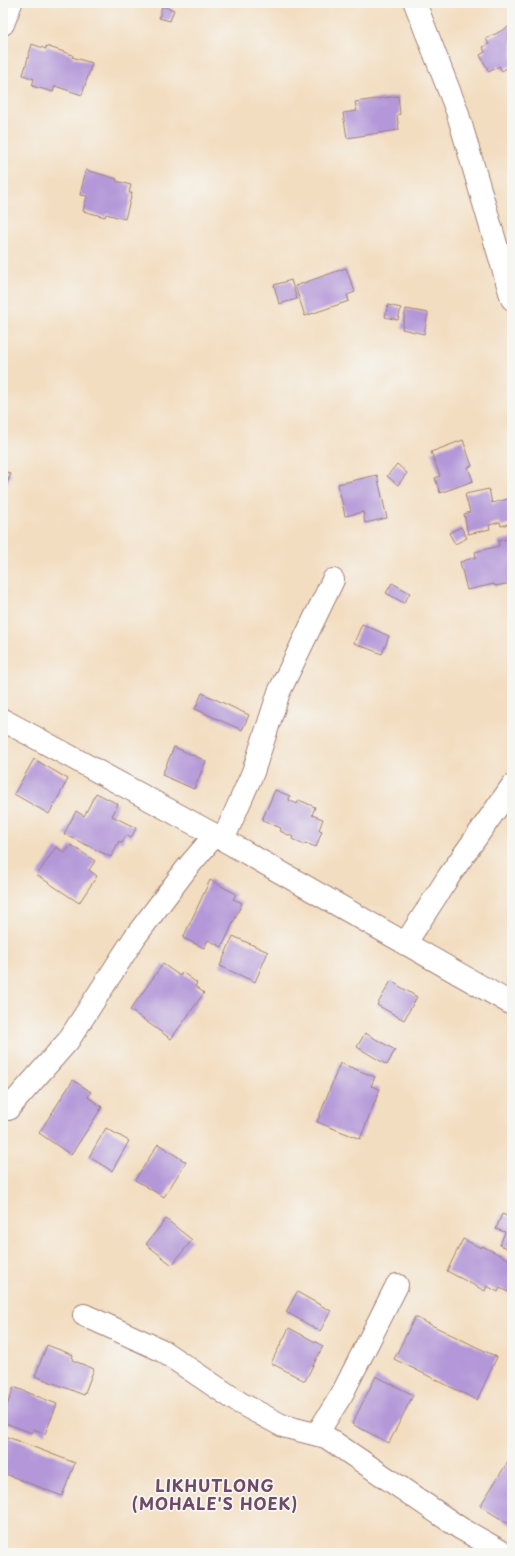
<svg xmlns="http://www.w3.org/2000/svg" width="515" height="1556" font-family="'Playpen Sans',sans-serif">
<rect width="100%" height="100%" fill="#f6f6f2"/>
<filter id="ink" filterUnits="userSpaceOnUse"><feTurbulence type="fractalNoise" baseFrequency=".025" numOctaves="2"/><feDisplacementMap in="SourceGraphic" scale="8" xChannelSelector="R" yChannelSelector="G"/><feConvolveMatrix kernelMatrix="1 2 1 2 8 2 1 2 1" color-interpolation-filters="sRGB"/></filter>
<filter id="wash" filterUnits="userSpaceOnUse"><feTurbulence type="fractalNoise" baseFrequency=".012" numOctaves="4" result="noise"/><feDisplacementMap in="SourceGraphic" scale="16" xChannelSelector="R" yChannelSelector="G"/><feGaussianBlur stdDeviation="0.9" result="paint"/><feColorMatrix in="noise" values="0 0 0 0 0 0 0 0 0 0 0 0 0 0 0 0 0 1.4 0 .05"/><feComposite in="paint" operator="in"/></filter>
<g filter="url(#wash)">
<rect width="100%" height="100%" fill="#f3ddc0"/>
<g id="blocks">
<path fill="#b397d8" d="M162,6L174,10L170,21L159,18Z
M512,25V65L502,71L499,66L489,72L480,55L485,52L483,47L489,44L486,39Z
M32,44L46,49V46L73,55L72,57L92,63L82,95L55,86L53,92L32,86L34,79L23,75Z
M398,96L400,114L397,115L399,130L347,138L343,113L357,111L355,102Z
M86,170L117,179L116,181L131,185L129,193H132L125,219L106,214L105,217L83,211L87,196L80,195Z
M346,268L355,292L347,295L349,301L305,316L295,286Z
M291,280L297,299L279,304L274,285Z
M388,305L401,308L398,320L385,317Z
M406,309L428,313L424,334L402,329Z
M463,440L472,466L468,467L473,481L440,493L435,478L440,476L431,452Z
M397,464L407,473L398,485L387,476Z
M3,470L11,474L3,492Z
M377,475L387,518L365,523L363,512L345,516L338,484Z
M489,489L492,503L512,498V523L501,526L500,522L489,525L490,529L468,534L464,514L470,512L465,494Z
M461,527L467,538L455,544L449,533Z
M512,538V583L495,586L494,584L467,590L460,562L476,557L475,552L499,546L498,541Z
M392,583L410,593L404,603L386,593Z
M362,624L389,636L382,654L354,643Z
M202,693L249,715L242,730L195,709Z
M174,747L206,761L194,789L162,775Z
M34,759L68,779L49,814L14,794Z
M275,790L290,796L289,800L297,804L299,800L315,807L312,815L323,819L319,830L322,831L316,847L305,843L304,845L292,839L293,837L280,831L281,828L262,820Z
M96,793L118,804L112,816L136,828L131,838L126,835L122,843L119,841L111,857L64,834L76,811L84,816Z
M71,845L95,861L89,870L97,876L79,903L37,875L56,847L65,853Z
M210,880L236,894L233,899L242,903L222,947L208,940L204,948L183,938Z
M233,936L268,952L255,982L220,966Z
M163,964L180,976L182,972L197,983L195,986L204,993L171,1039L130,1010Z
M391,981L417,997L404,1020L377,1005Z
M365,1033L395,1050L387,1065L357,1047Z
M340,1063L375,1077L371,1086L380,1089L360,1139L317,1122Z
M73,1080L91,1092L88,1097L102,1107L71,1155L39,1133Z
M106,1128L129,1141L112,1171L89,1157Z
M158,1144L186,1162L164,1197L135,1180Z
M502,1214L512,1218V1250L500,1245L505,1232L496,1229Z
M166,1219L192,1240L172,1265L146,1244Z
M463,1239L481,1248L482,1246L512,1261V1294L500,1288L498,1292L487,1286L485,1291L447,1271Z
M297,1292L331,1311L320,1331L286,1312Z
M415,1317L497,1357L477,1400L394,1359Z
M289,1328L323,1346L305,1381L271,1363Z
M47,1345L73,1355L72,1360L94,1369L84,1395L35,1376Z
M376,1376L413,1395L389,1443L352,1424Z
M14,1387L57,1404L45,1434L34,1429L32,1433L3,1422V1416Z
M5,1436L75,1463L62,1496L3,1473V1441Z
M512,1455V1526L480,1506Z"/>
</g>
</g>
<g filter="url(#ink)">
<use href="#blocks" fill-opacity="0" stroke="#9e7e76" stroke-width="1"/>
<g fill="none" stroke-linecap="round" stroke-linejoin="round">
<defs>
<path id="minor" d="M415,3L457,111L512,299
M3,24L11,3
M3,720L215,835L512,1004
M223,840L253,772L279,692L333,580
M405,944L449,876L512,786
M8,1109L68,1041L135,937L187,868L215,835
M84,1315L161,1350L240,1403L283,1426L326,1437L460,1528L504,1553
M317,1434L342,1394L397,1285"/>
</defs>
<use href="#minor" stroke="#9e7e76" stroke-width="24"/>
<use href="#minor" stroke="#fff" stroke-width="22"/>
</g>
</g>
<g text-anchor="middle" dominant-baseline="central" stroke-width="3.5" stroke-linejoin="round" paint-order="stroke">
<g font-size="16" font-weight="bold" letter-spacing="1" fill="#6f4968" stroke="#f6f6f2">
<text x="215" y="1485">LIKHUTLONG<tspan x="215" dy="18">(MOHALE'S HOEK)</tspan></text>
</g>
</g>
<rect width="515" height="1556" fill="none" stroke="#f6f6f2" stroke-width="16"/>
</svg>
